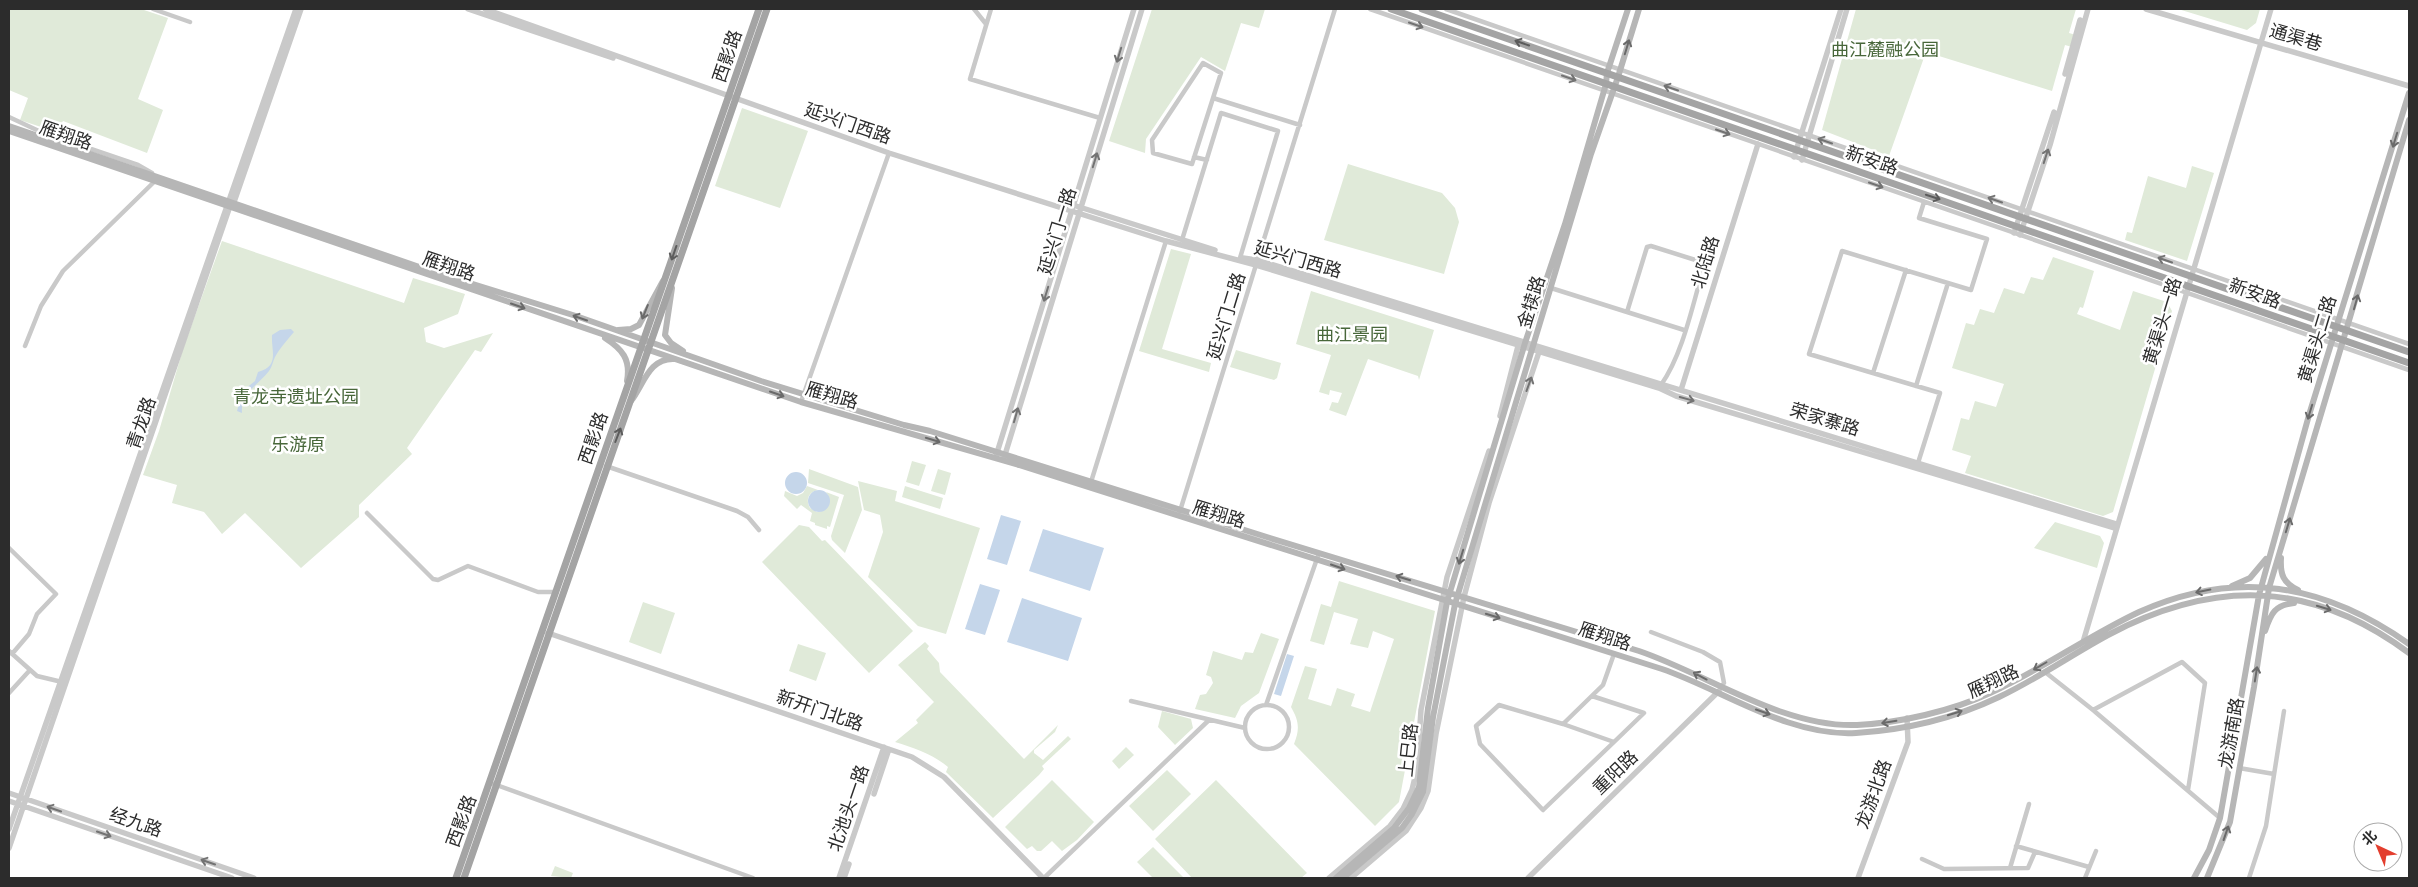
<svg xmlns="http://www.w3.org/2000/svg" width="2418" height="887" font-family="Mulish,'Noto Sans SC',sans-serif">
<rect width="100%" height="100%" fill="#fff"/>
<path fill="#e0ead9" d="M9,9H141L168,18L138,99L163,110L147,153L63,121L56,132L20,120L28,98L9,90Z
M1152,9H1265L1259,28L1241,23L1225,71L1201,57L1146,139L1145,153L1109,141Z
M1856,9H2076L2069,33L2076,35L2072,47L2065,45L2052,91L1926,52L1889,156L1822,130Z
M2178,9H2260L2256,23L2247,30Z
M742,108L808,131L780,208L715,186Z
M1348,164L1442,193L1455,208L1459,222L1444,274L1324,240Z
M2192,166L2214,173L2187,261L2125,240L2127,232L2132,233L2148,176L2186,188Z
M222,241L404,303L413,278L465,294L458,314L424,328L426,342L444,348L493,333L481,352L475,350L407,448L412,454L359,505V517L301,568L245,513L222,534L204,512L172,503L177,485L143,475L159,431L183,349Z
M1171,249L1191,254L1162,349L1211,363L1209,372L1139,351Z
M2053,257L2094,271L2083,308L2080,307L2077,314L2120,330L2133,291L2167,302L2172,311L2113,512L2103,516L1965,473L1971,456L1952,450L1961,418L1969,420L1975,401L1996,407L2004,384L1952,368L1966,323L1974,325L1980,309L1994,313L2004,288L2024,294L2031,277L2043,280Z
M1311,291L1434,330L1419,380L1418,376L1368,359L1346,416L1329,410L1332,402L1338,403L1342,393L1330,390L1329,395L1319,392L1331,355L1296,344Z
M1236,350L1281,363L1277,378L1274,380L1230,367Z
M912,461L926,465L919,486L906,482Z
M809,469L858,487L862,510L845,553L832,540L831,536L844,495L808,483Z
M938,469L951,473L945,495L931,491Z
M858,481L897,491L895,501L980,528L946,634L918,626L868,577L883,532L880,515L864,510Z
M807,486L818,490C809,492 805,499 810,508L817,512C828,511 833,502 826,492L839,497L830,527L827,526V529L815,525V523L810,521L812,513L801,505L797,509L784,496L785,491L797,496L803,493Z
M905,486L943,498L940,509L902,497Z
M2055,522L2100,536L2104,543L2097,568L2034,548Z
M799,525L809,527L822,541L825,540L913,631L869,673L762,562Z
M1339,581L1435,611L1399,802L1375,826L1294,744C1300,729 1299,721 1291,707L1305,666L1317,669L1308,699L1331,706L1337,688L1355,694L1351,706L1370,712L1394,639L1373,631L1368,648L1350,644L1358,619L1334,612L1324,645L1310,641L1321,604L1331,607Z
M643,602L675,613L661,654L629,642Z
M1261,633L1279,639L1259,693L1241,706L1235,718L1195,709L1200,695L1206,694L1213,683L1211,677L1206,675L1213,651L1242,660L1245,652L1253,653Z
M925,642L929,646L927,649L939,663L940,672L1024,759L1058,725L1055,732L1034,750V753L1043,760L1068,736L1071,739L1042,766L1044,769L1039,775L993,818L946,772L948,767C933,754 914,748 895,742L918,723L916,720L934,702L898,665Z
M798,644L826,653L816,681L789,671Z
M1162,711L1191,719L1193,728L1175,745L1158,727Z
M1126,747L1134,755L1119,769L1112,761Z
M1167,770L1191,794L1153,831L1129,806Z
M1052,780L1094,822L1077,840L1062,851L1052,841L1041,851H1037L1032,846L1027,849L1005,827Z
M1216,780L1307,873L1301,878H1192L1155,839Z
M1153,847L1184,878H1153L1137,862Z
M555,866L573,873L571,878L551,876Z"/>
<path fill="#c5d6ea" d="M291,329L294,332C288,339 279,349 275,357C273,361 272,367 269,371C259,384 240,394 242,413L237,411L239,404V394L255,381L258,372C280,366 271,351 272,335L280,330Z
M785 483a11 11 0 1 1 22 0a11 11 0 1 1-22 0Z
M808 501a11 11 0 1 1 22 0a11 11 0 1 1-22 0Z
M1001,515L1021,521L1007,565L987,559Z
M1043,529L1104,548L1090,591L1029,571Z
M980,584L1000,590L985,635L965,629Z
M1022,598L1082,618L1068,661L1007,642Z
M1287,654L1294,656L1281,696L1274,694Z"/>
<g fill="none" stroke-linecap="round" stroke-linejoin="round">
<path stroke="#c9c9c9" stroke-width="4.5" d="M153,9L190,22
M974,9L986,24
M991,9L970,79L1100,118
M1370,9L2409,370
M1446,9L2409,344
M1203,63L1221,73L1192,164L1153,153L1152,140Z
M1213,98L1300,125
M9,117L41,132L138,165L152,173
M1194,157L1207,160
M1182,240L1221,113L1278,131L1240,258
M1551,288L1627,312
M25,346L41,306L63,271L155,181
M1873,373L1906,270
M1661,385C1684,352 1693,302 1705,263L1651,246L1647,247L1627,312L1684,330
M1916,386L1948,283
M801,402L889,153
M1918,463L1940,393L1809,354L1842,251L1971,290L1987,239L1919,218L1924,202
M606,466L737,511L748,517L759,530
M1091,482L1166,241
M1180,511L1335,9
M367,513L433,579L438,580L468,566L538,592H556
M9,548L56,594L37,614L29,634L12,654
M1651,632L1703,652L1720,662L1724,683L1721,687
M9,651L37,676L62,682
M1614,654L1603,685L1563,724L1499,705L1476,726L1480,744L1543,810L1614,742
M2045,672L2093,710L2220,818
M9,693L30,670
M1131,701L1245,728
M1245 727a22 22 0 1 1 44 0a22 22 0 1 1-44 0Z
M1266,705L1319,553
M2093,710L2182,662L2205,683L2188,790
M1563,724L1614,742L1644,713L1592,696
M2239,768L2274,774
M491,783L753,878
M2016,846L2089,867
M1922,859L1944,869L2028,868L2035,852
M2010,868L2029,804
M1044,878L1209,720
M2085,878L2096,851
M2249,878L2266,826L2284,711"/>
<path stroke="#c9c9c9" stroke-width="5.5" d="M468,9L613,58
M485,9L889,153L1166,241L1256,265L1659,388L1676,396L2115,528
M2146,9L2409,86
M2065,74L2080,20
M1794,157L1841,9
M1802,160L1847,9
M1061,207L1073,205L1215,250
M2014,233L2054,112
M2020,235L2050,145L2088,9
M1243,258L1257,260L2116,524
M1681,390L1758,144
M1500,416L1518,346
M996,456L1134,9
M1004,458L1142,9
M548,633L912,757L944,777L1043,878
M2083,642L2271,9
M9,793L254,878
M874,794L889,749
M9,801L232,878
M9,829L296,9
M9,848L230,206L234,202L301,9
M839,878L884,747
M844,878L849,864
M1329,878L1390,826L1403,809L1412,790L1417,769L1421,710L1447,577L1489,451
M1351,878L1406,831L1421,808L1428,791L1436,734L1464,597L1489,503L1539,352
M1528,878L1719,691
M1858,878L1908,742L1907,718"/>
<path stroke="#b6b6b6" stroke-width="6" d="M9,126L431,271L576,316L761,381L904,425L930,431L1270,538L1639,651C1707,674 1783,728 1857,725C1899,723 1952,711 1990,693C2041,670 2088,636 2139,612C2237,568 2324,584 2409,644
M9,131L801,402L1019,465L1662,669C1723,690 1789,737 1856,733C1904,730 1955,718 1999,697C2037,679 2071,655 2108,635C2214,579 2311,580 2409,653
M672,288L665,335L671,343L683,351
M618,330L631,329L639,325L663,281
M605,338C622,349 631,359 627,381
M631,401C644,384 649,358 674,359
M2281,558C2280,574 2283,583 2298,590
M2232,586L2250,578L2266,559
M2265,631C2271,613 2275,605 2294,603
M1336,878L1394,828L1409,808L1419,787L1428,708L1447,602L1525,343L1565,224L1606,84L1607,73L1628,9
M1343,878L1402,828L1412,814L1423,792L1433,717L1455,604L1591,154L1618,77L1639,9
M2194,878L2209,850L2220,818L2259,595L2309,415L2409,93
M2207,878L2230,822L2254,687L2269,588L2409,120"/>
<path stroke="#a4a4a4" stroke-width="7" d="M1391,9L2409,363
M1422,9L2409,352
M456,878L759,9
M464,878L767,9"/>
</g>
<defs><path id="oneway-shaft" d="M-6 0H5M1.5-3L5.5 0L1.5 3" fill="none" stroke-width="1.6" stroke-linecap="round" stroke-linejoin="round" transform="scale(1.25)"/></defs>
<g stroke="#737373">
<use href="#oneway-shaft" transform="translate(1416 25) rotate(19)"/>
<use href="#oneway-shaft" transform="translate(1119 55) rotate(107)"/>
<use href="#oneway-shaft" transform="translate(1569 78) rotate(19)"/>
<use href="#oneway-shaft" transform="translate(1671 88) rotate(-161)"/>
<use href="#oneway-shaft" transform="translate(1723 132) rotate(19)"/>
<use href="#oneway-shaft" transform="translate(1825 141) rotate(-161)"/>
<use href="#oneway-shaft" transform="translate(2046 156) rotate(-72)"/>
<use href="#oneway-shaft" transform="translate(1095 160) rotate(-73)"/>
<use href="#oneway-shaft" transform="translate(1876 185) rotate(19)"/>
<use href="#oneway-shaft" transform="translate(1995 200) rotate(-161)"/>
<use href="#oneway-shaft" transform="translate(2165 260) rotate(-161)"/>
<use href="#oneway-shaft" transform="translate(1046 294) rotate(107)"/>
<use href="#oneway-shaft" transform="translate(1529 384) rotate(-70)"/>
<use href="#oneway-shaft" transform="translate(1687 399) rotate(15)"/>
<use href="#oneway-shaft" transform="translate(1016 415) rotate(-74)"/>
<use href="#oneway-shaft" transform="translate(54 809) rotate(-161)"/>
<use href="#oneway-shaft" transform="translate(104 834) rotate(19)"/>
<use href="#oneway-shaft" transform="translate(208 862) rotate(-161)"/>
</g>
<g stroke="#5c5c5c">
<use href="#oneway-shaft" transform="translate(1522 43) rotate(-161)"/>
<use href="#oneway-shaft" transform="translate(1933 197) rotate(18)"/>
<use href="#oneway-shaft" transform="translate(674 253) rotate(109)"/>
<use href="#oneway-shaft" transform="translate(618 435) rotate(-69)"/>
</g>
<g stroke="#6a6a6a">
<use href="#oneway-shaft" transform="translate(1627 47) rotate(-73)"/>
<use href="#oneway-shaft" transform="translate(2395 140) rotate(107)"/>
<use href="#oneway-shaft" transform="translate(2356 302) rotate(-74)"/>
<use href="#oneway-shaft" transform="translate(518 306) rotate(19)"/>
<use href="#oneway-shaft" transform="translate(645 312) rotate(112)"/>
<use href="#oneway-shaft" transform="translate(580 318) rotate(-161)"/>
<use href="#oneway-shaft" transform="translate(777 394) rotate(19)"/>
<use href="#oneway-shaft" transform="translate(2310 412) rotate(107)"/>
<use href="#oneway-shaft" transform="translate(933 440) rotate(17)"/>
<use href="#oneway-shaft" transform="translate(2288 525) rotate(-73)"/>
<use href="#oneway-shaft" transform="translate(1461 557) rotate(107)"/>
<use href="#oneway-shaft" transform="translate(1338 567) rotate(19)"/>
<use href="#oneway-shaft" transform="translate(1403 578) rotate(-163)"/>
<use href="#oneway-shaft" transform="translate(2203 591) rotate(169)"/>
<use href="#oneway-shaft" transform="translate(2324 608) rotate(17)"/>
<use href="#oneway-shaft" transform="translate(1493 616) rotate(17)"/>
<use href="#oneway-shaft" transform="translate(2040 666) rotate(150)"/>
<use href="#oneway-shaft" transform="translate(2256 674) rotate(-81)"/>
<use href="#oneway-shaft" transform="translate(1700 676) rotate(-152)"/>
<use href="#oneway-shaft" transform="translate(1763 712) rotate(19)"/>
<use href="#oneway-shaft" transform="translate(1955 713) rotate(-17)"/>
<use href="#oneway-shaft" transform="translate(1889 722) rotate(171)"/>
<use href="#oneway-shaft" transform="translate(2226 833) rotate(-71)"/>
</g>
<g text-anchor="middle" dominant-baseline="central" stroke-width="5" stroke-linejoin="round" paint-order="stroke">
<g font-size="18" fill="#2c2c2c" stroke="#fff">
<text transform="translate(2296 37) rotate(16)">通渠巷</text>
<text transform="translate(727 56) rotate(-71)">西影路</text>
<text transform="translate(848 123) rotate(19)">延兴门西路</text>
<text transform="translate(66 135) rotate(19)">雁翔路</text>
<text transform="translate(1872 160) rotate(19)">新安路</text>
<text transform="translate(1057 231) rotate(-73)">延兴门一路</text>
<text transform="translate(1298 259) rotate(16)">延兴门西路</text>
<text transform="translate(1705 262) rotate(-73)">北陆路</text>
<text transform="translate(449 266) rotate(19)">雁翔路</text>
<text transform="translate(2255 293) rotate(20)">新安路</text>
<text transform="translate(1531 302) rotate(-73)">金犊路</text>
<text transform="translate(1226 316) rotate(-73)">延兴门二路</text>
<text transform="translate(2162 321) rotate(-73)">黄渠头一路</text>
<text transform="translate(2317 339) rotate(-73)">黄渠头二路</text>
<text transform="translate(832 395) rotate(16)">雁翔路</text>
<text transform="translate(1825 419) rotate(17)">荣家寨路</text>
<text transform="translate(141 423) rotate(-71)">青龙路</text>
<text transform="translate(593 438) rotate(-71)">西影路</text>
<text transform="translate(1219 514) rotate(17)">雁翔路</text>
<text transform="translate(1605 636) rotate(18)">雁翔路</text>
<text transform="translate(1993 681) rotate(-25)">雁翔路</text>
<text transform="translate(820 710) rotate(19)">新开门北路</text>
<text transform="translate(2231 733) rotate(-80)">龙游南路</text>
<text transform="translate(1408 750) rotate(-84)">上巳路</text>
<text transform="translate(1615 772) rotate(-44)">重阳路</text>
<text transform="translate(1873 794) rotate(-70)">龙游北路</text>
<text transform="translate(848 808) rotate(-71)">北池头一路</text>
<text transform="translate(461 821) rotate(-70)">西影路</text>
<text transform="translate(136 822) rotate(19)">经九路</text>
</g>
<g font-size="18" fill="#48673a" stroke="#fff">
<text x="1885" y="49">曲江麓融公园</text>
<text x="1352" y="334">曲江景园</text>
<text x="296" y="396">青龙寺遗址公园</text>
<text x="298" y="444">乐游原</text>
</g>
</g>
<rect width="2418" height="887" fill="none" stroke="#2c2c2c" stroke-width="20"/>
<g transform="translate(2378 847) rotate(316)"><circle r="24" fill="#ffffff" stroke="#ababab"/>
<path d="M0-4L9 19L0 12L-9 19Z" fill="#e33e2e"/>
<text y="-8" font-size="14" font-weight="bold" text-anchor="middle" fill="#2c2c2c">北</text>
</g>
</svg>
